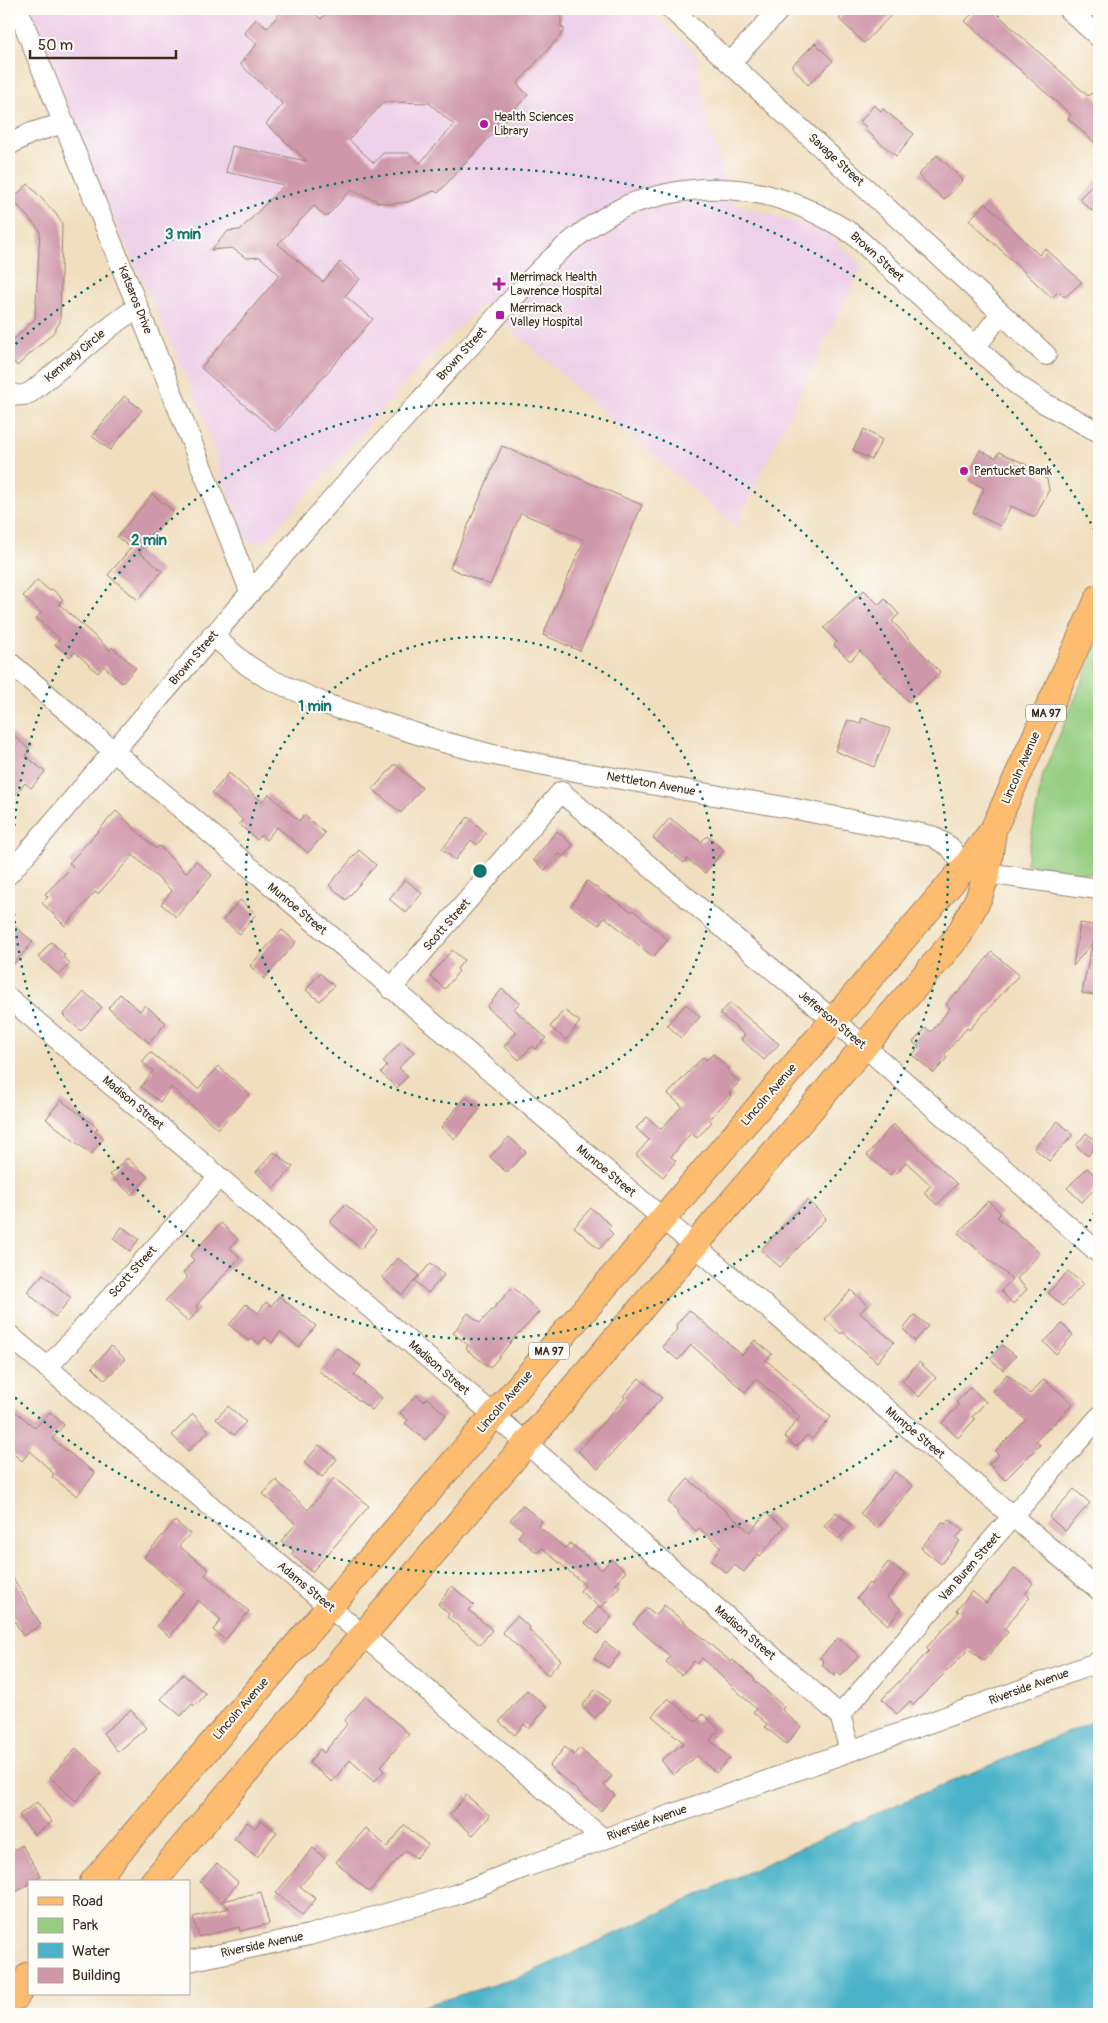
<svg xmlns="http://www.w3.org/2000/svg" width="1108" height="2023" font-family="Pangolin,sans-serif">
<rect width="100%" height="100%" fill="#fdfcf7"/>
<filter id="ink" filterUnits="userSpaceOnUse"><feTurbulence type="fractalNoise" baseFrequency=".02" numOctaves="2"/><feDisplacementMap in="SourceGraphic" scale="10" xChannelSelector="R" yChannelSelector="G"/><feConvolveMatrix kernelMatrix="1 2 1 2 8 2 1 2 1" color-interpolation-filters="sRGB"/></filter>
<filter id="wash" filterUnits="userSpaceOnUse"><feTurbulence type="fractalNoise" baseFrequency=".0096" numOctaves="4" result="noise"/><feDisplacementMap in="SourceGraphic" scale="20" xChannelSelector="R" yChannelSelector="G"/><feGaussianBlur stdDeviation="1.12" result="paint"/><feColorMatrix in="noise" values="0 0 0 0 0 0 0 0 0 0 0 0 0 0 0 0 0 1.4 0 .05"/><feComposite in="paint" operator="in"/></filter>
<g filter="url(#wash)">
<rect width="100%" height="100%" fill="#f0debe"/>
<path fill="#eed0e8" d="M32,9H646L695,52L708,122L732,203L826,232L863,265L735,527L517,335L483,303L423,364L263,544L248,542L224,482L201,410L96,179Z"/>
<path fill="#95ce81" stroke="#687c50" d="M1099,642V875L1026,864L1043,774Z"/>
<path fill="#4bb3c9" stroke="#436e74" d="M1099,1719V2014H396L523,1976L872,1815Z"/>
<g id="blocks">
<path fill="#cf97aa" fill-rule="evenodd" d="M284,9H310L321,19L330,9H561V26L565,30L517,84L528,95L438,193L434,191L408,202L392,204L376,202V200L351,190L326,217L314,206L278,244L323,282L340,262L360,279L345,296L373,319L276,432L201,368L280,275L260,257L246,258L232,248L211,250L228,231L240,230L284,185L226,172L232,146L307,161L266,124L283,104L240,64L257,44L244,33L256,19L267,28ZM384,102L429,103L454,125L420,163L409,153H383L374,163L349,140Z
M849,9H897L864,43L839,19Z
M977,9H993L1013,29L1088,96L1091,93L1099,101V147L1068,118L1071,115L965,21Z
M815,43L833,61L808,85L792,66Z
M874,105L881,111L883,109L914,134L896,156L865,130L867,128L860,122Z
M937,155L963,180L944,200L918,175Z
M1099,178V204L1092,211L1079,199Z
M28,184L56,214L62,223L60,322L53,333L17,366L9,356V344L35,319L40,231L12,199Z
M986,203L1039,255L1045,248L1082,282L1065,297L1058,292L1052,298L969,220Z
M124,396L142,410L110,450L92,436Z
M864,429L882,440L871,460L853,450Z
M502,446L642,505L580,651L543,635L584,540L521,513L490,585L450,568Z
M980,450L996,458L999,452L1027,465L1025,468L1047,479L1049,490L1035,517L1011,506L1000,526L973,513L984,488L969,481L974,471L970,469Z
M152,494L173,511L139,552L162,571L138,600L108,575L131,548L117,537Z
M37,580L50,591L52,589L63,599L59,604L110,650L112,647L136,668L122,683L104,666L98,673L75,652L70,657L55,644L60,639L36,618L41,613L23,596Z
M864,590L879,605L885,599L899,614L892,621L940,672L909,702L860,651L850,661L834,645L837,642L824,628Z
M862,718L890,729L874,767L835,751L848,720L860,724Z
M9,731L30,750L25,755L45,772L31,788L25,783L9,802Z
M395,764L422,788L401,813L373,789Z
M229,773L262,802L269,794L299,821L304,815L325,833L308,853L277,827L266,840L261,835L257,840L239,824L243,820L212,793Z
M116,811L156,849L159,846L186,873L196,861L212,875L176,917L161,904L172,891L133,855L98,894L95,892L65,926L42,903L48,897L45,894L73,866L69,863Z
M468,817L486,833L477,845L471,840L455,860L442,849Z
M670,818L701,842L707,836L724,850L705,873L687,859L684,863L653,838Z
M557,831L573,845L563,857L559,854L545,870L533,860Z
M359,850L376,865L346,900L329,885Z
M405,879L422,893L406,913L389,899Z
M587,881L632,912L633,910L668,940L653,957L605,917L599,925L571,906Z
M240,900L256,914L240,934L223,920Z
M9,921L33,942L9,969Z
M1080,923L1099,926V935L1073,966Z
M282,930L296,942L264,979L250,966Z
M51,942L65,955L63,957L70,963L59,975L38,957Z
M1092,944L1099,945V996L1082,993Z
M452,950L464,960L457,969L459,971L445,989L430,976Z
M992,952L1019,975L969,1030L967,1028L944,1055L947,1058L934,1073L912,1055L919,1047L913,1042L926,1028L931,1032L950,1008L946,1004L956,992L957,994Z
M320,973L334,986L320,1001L306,990Z
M502,989L519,1003L514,1009L546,1038L535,1049L532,1046L519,1060L504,1046L517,1032L487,1007Z
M84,992L102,1007L81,1031L63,1015Z
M120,994L140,1011L145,1005L166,1023L149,1043L108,1008Z
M730,1003L779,1044L764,1060L741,1039L745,1035L720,1014Z
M686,1004L700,1017L681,1038L667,1025Z
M564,1010L580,1022L566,1040L550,1027Z
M401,1041L414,1052L399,1068L408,1076L397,1088L381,1073L387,1066L383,1062Z
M150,1052L198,1089L218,1066L250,1094L218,1129L171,1087L160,1102L141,1087L153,1071L142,1062Z
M713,1054L730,1070L728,1072L739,1082L729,1093L732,1096L709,1119L712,1122L697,1138L691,1133L671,1157L676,1161L663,1177L636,1155L649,1140L636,1128L647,1117L661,1129L682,1106L668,1094L703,1057L706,1060Z
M466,1097L480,1109L455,1139L441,1127Z
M61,1100L98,1128L95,1132L104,1138L91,1154L46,1119Z
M1058,1121L1073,1135L1049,1161L1034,1148Z
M893,1124L957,1184L937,1205L924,1193L931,1185L906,1162L897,1173L894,1170L890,1175L867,1155Z
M1086,1133L1099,1143L1088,1156L1076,1146Z
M509,1137L526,1152L507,1173L490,1157Z
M274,1152L293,1167L274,1188L256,1172Z
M127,1158L148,1177L132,1195L110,1175Z
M1087,1168L1099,1179V1184L1082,1202L1067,1188Z
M807,1200L826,1218L780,1267L761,1250Z
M988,1201L1001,1213L997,1217L1040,1253L1017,1279L1027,1289L1013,1304L1001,1291L1012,1279L958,1233Z
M345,1204L376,1230L361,1249L330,1222Z
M591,1208L611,1225L608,1229L613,1234L599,1249L574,1227Z
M221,1223L238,1239L230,1248L240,1257L196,1306L199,1310L188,1322L165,1301L188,1277L183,1273L194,1260L190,1256Z
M122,1227L139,1239L130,1251L113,1239Z
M398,1258L419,1275L402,1295L382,1277Z
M431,1263L444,1275L428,1293L415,1281Z
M1068,1271L1083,1284L1063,1306L1048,1293Z
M43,1274L71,1298L55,1317L27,1292Z
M513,1287L539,1312L520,1333L519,1332L490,1368L466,1349L468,1345L453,1333L468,1313L480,1323Z
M851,1290L867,1305L860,1313L894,1342L877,1362L843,1332L841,1334L825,1319Z
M279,1296L316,1326L299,1347L280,1332L272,1343L265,1337L259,1344L252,1338L249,1341L229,1325L246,1304L258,1313L266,1302L271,1306Z
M689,1310L742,1355L755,1340L772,1354L766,1360L831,1417L812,1439L807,1435L796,1447L784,1436L800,1417L756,1379L745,1392L691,1345L678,1360L662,1347L678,1329L675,1326Z
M915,1315L928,1326L915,1341L903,1329Z
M1062,1324L1073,1335L1056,1354L1044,1342Z
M1002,1345L1016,1356L1003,1370L990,1359Z
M111,1346L125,1359L105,1380L92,1367Z
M337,1348L361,1366L354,1375L382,1398L372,1410L319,1371Z
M919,1362L936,1378L919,1397L902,1381Z
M1007,1374L1030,1394L1044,1379L1073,1404L1036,1441L1040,1445L1005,1480L989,1464L999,1455L995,1451L1026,1420L992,1391Z
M639,1378L662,1398L598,1469L578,1451L625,1398L623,1396Z
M970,1387L986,1402L972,1417L975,1419L958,1438L942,1423L959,1405L956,1403Z
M416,1395L424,1401L427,1398L446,1415L425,1440L405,1423L408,1420L400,1413Z
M9,1406L35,1428L50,1412L64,1425L52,1439L95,1473L77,1496L52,1477L54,1474L30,1451L22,1461L9,1450Z
M228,1406L246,1422L234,1435L216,1419Z
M193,1414L209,1431L188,1451L172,1435Z
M319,1445L337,1459L322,1477L304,1463Z
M895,1472L913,1486L877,1528L860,1514Z
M334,1478L369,1506L312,1572L291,1554L294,1551L281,1541L296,1524L263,1494L276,1480L308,1510Z
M688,1479L750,1532L766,1513L784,1527L760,1556L758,1554L744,1572L734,1565L727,1573L711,1561L721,1547L699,1528L696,1531L676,1513L678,1511L668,1502Z
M1074,1489L1090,1503L1065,1531L1049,1517Z
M522,1505L542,1521L538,1526L565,1548L570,1543L602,1570L611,1559L626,1571L616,1584L620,1586L601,1608L580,1591L585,1585L542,1548L537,1553L518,1537L523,1530L510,1520Z
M836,1512L851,1525L839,1539L824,1526Z
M949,1519L963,1530L956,1538L960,1541L941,1564L921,1548L942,1522L945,1524Z
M175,1521L190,1534L179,1546L209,1570L205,1575L249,1611L225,1640L213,1630L221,1620L198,1600L170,1637L157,1626L184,1592L144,1557Z
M888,1562L905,1574L887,1598L901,1609L888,1625L857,1598L869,1583L871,1585Z
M1015,1568L1033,1583L1026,1593L1030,1597L1004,1629L1008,1632L984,1661L969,1649L913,1705L910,1701L897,1714L882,1699L929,1651L926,1648L959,1612L957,1610L972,1591L986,1603Z
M9,1571L41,1625L23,1636L9,1611Z
M452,1586L474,1605L469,1610L492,1630L480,1645L447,1617L449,1614L438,1604Z
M664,1605L731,1662L733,1660L755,1679L754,1680L784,1707L782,1710L801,1727L786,1744L765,1727L767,1724L753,1712L756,1709L702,1658L697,1664L694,1661L681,1675L666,1662L670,1656L633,1624L647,1608L656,1615Z
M599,1606L612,1617L598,1634L585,1623Z
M517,1616L530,1628L529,1630L561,1660L548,1675L502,1632Z
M838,1638L859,1656L841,1676L837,1672L834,1676L822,1665L824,1662L820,1658Z
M605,1642L620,1653L608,1668L594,1658Z
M183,1674L206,1694L195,1706L192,1704L181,1716L161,1699Z
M596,1689L610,1701L595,1718L582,1706Z
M527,1690L547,1707L529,1729L524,1724L515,1735L499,1722Z
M366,1696L409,1734L380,1767L384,1771L374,1782L350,1760L332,1782L309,1763L320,1749L324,1753L347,1724L344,1721Z
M668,1698L696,1722L703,1714L719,1729L710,1740L730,1758L716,1773L697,1756L673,1775L661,1760L684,1743L652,1716Z
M131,1710L146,1728L118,1752L103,1733Z
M565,1747L574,1755L579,1748L612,1776L604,1785L615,1795L601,1811L549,1766Z
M76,1748L102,1772L76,1801L50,1777Z
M466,1795L490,1816L473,1835L450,1815Z
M37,1802L52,1822L34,1835L19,1815Z
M261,1820L277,1832L257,1857L234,1839L247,1822L255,1828Z
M405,1825L428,1845L416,1858L406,1850L369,1892L336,1862L366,1828L387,1847Z
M22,1845L41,1876L29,1882V1884L9,1896V1853Z
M313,1848L325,1858L300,1886L316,1899L302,1915L276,1893Z
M217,1863L238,1882L223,1901L261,1892L269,1924L240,1931L239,1927L199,1937L193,1917L229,1908L200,1882Z"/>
</g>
</g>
<g filter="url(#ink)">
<use href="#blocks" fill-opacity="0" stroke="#96846e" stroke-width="1"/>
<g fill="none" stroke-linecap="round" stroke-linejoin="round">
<defs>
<path id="minor" d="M18,9C95,203 175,396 250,591
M671,9L1001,313L975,348
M1068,9L1099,37
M730,63L780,9
M9,145L31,133L64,123
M1001,313L1046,355
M9,392C15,397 24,396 31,392C38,387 45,380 52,375C81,352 107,327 138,307
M212,635L247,665L267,678L328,705L436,740L489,754L580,772L801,810L932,836L950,847L965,867L987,873L1099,889
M9,662L1099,1590
M9,874C144,715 279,557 419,402C442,376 466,351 489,325C531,278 570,232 628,205C640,200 654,197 667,194C736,179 796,197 854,235L1016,384L1044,403L1099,432
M391,989L561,792L864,1046L1099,1253
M9,998L219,1177L840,1715L850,1751
M9,1335L603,1839
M47,1368L219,1177
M840,1715L1099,1417
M189,1961L309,1935L455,1895L520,1869L1099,1662"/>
<path id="major" d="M93,1882L965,867L993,830L1099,597
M153,1882L959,935L979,897L987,873L993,831
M16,1997L29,1975"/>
</defs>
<use href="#minor" stroke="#96846e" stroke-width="22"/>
<use href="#major" stroke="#96846e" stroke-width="28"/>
<use href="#minor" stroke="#fff" stroke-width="20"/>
<use href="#major" stroke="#febc70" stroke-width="26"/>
</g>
</g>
<g fill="none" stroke="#0f766e" stroke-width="2.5" stroke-dasharray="2.5 5">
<circle cx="480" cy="871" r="234"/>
<circle cx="480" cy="871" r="468"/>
<path d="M1098 1206A703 703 0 0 1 10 1393M10 349A703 703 0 0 1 1098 536"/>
</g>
<g fill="#b5179e" stroke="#fdfcf7" stroke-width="2">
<circle cx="484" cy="124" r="5"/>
<path d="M496.5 276.5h5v5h5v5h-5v5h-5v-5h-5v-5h5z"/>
<rect x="495" y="310" width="10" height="10" rx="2.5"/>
<circle cx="964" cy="471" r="5"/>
</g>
<g text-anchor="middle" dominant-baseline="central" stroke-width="4" stroke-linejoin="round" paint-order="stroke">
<g fill="#fdfcf7" stroke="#75695f" stroke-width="1">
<rect x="1026" y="704.5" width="40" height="17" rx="4"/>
<rect x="529" y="1342.5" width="40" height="17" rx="4"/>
</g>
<g font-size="11" font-weight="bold" fill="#3b2a1e">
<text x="1046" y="713">MA 97</text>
<text x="549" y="1351">MA 97</text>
</g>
<g font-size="12" fill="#3b2a1e" stroke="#fdfcf7" text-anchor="start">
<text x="494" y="117">Health Sciences<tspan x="494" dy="14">Library</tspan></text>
<text x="510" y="277">Merrimack Health<tspan x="510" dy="14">Lawrence Hospital</tspan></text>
<text x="510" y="308">Merrimack<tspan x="510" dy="14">Valley Hospital</tspan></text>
<text x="974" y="471">Pentucket Bank</text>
</g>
<g font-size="12" fill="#3b2a1e" stroke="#fdfcf7">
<text transform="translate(836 160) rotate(43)">Savage Street</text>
<text transform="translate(877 257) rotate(42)">Brown Street</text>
<text transform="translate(135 300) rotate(68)">Katsaros Drive</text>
<text transform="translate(462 354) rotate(-48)">Brown Street</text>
<text transform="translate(75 356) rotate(-40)">Kennedy Circle</text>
<text transform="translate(194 658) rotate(-49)">Brown Street</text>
<text transform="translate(1021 768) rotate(-66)">Lincoln Avenue</text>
<text transform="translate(651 784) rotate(10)">Nettleton Avenue</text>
<text transform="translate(297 909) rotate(40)">Munroe Street</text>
<text transform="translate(447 925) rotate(-49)">Scott Street</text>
<text transform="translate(832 1020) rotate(40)">Jefferson Street</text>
<text transform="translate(769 1095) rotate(-49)">Lincoln Avenue</text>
<text transform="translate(133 1103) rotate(40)">Madison Street</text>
<text transform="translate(606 1171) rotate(40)">Munroe Street</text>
<text transform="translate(133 1272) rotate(-48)">Scott Street</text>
<text transform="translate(439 1368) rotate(41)">Madison Street</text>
<text transform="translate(505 1402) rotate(-49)">Lincoln Avenue</text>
<text transform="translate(915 1433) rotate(40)">Munroe Street</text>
<text transform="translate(970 1567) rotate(-49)">Van Buren Street</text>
<text transform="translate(306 1587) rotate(40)">Adams Street</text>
<text transform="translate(745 1633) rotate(41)">Madison Street</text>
<text transform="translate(1029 1687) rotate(-20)">Riverside Avenue</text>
<text transform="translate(241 1709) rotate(-49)">Lincoln Avenue</text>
<text transform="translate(647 1823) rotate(-20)">Riverside Avenue</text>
<text transform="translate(262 1945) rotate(-12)">Riverside Avenue</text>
</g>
</g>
<circle cx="480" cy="871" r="8" fill="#0f766e" stroke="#fdfcf7" stroke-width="2.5"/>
<g font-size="15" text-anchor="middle" font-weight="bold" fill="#0f766e" stroke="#fdfcf7" stroke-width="4" stroke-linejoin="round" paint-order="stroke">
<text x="183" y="239">3 min</text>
<text x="149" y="545">2 min</text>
<text x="315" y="711">1 min</text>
</g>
<rect width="1108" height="2023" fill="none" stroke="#fdfcf7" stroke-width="30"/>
<rect x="28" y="1880" width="162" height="115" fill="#fdfcf7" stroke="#afa8a0"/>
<rect x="38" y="1897" width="25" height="8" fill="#febc70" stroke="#afa8a0"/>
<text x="72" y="1906" font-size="15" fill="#3b2a1e">Road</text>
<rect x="38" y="1918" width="25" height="15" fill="#95ce81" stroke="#afa8a0"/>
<text x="72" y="1930" font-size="15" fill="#3b2a1e">Park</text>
<rect x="38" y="1943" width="25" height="15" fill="#4bb3c9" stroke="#afa8a0"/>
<text x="72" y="1956" font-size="15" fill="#3b2a1e">Water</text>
<rect x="38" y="1968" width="25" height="15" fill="#cf97aa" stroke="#afa8a0"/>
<text x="72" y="1980" font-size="15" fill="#3b2a1e">Building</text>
<path d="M30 50v8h146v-8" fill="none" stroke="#3b2a1e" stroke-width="2.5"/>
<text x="38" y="50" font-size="15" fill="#3b2a1e" stroke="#fdfcf7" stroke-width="4" paint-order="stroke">50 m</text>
</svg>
